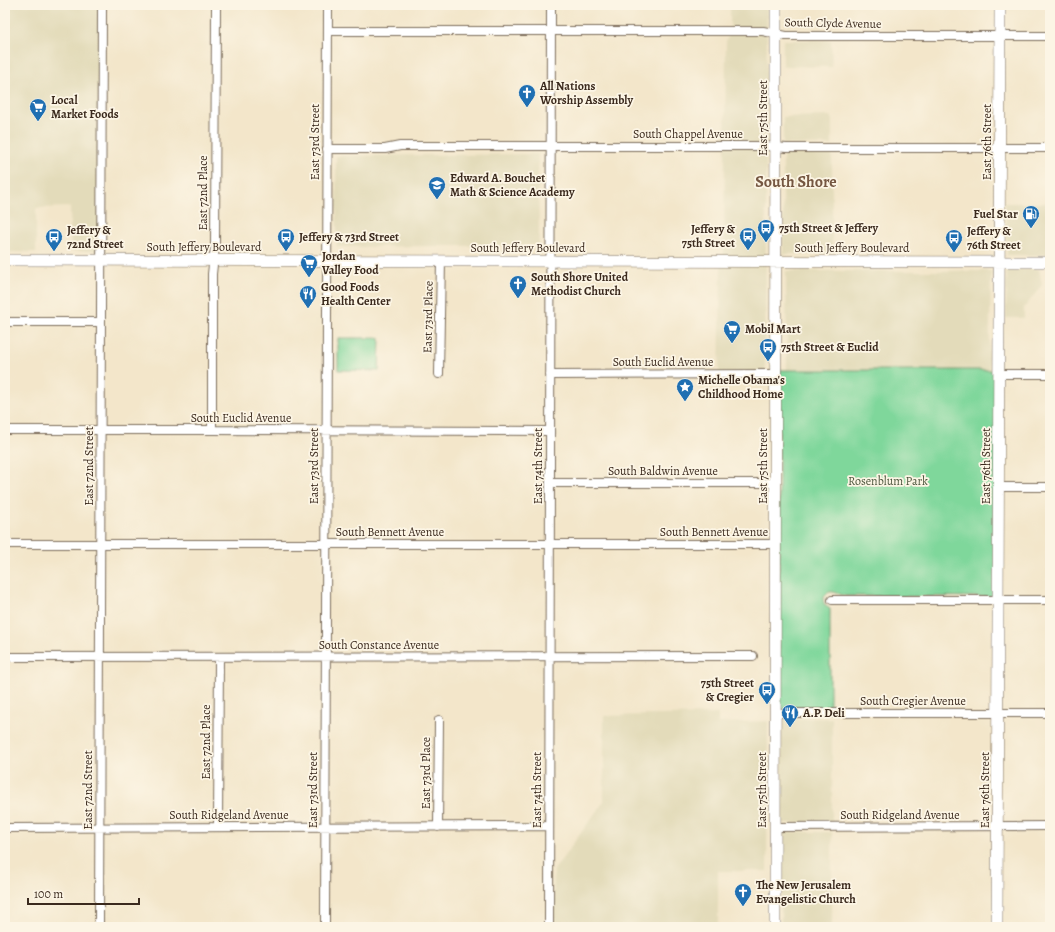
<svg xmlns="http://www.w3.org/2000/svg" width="1055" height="932" font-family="Alegreya,serif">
<rect width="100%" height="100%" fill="#fcf5e5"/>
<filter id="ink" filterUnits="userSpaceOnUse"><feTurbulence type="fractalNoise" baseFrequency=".025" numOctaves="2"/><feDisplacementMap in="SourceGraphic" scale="8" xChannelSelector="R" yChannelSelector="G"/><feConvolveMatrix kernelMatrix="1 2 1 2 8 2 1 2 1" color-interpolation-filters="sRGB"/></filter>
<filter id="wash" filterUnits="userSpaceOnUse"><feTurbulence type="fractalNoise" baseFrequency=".012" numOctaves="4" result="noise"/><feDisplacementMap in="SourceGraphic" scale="16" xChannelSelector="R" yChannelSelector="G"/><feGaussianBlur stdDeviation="0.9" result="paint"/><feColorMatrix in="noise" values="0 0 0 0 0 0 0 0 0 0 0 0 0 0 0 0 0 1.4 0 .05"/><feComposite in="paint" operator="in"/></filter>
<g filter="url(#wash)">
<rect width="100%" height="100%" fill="#f3e6ca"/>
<path fill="#e3dbba" d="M5,5H100L99,251H71L70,207L36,208V252H5Z
M730,5H767L765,378L719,377L721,271L724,251L726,41L730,33Z
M783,40H831L832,67L783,66Z
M832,116V145L783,144V117Z
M538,154L539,245L337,247L336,156Z
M783,154H832V254H783Z
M1005,203H1050V255H1007Z
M1007,269H1039L1042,285L1024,308V318H1006Z
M786,271H991L989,370H787Z
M718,714V723L768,721L767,871H718V927H553L554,870L604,801V716Z
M832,718V823H781L782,719Z
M782,832H832V927H781Z"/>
<path fill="#7fd79b" stroke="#5d805c" d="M338,338H380L379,371L338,370Z
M779,370H997V597L845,596C841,595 834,591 830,592C827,592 826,594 825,596C821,601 825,606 830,609V710H779Z"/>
</g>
<g filter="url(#ink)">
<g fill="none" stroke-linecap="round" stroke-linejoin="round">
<defs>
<path id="street" d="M328,31H763L786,36H1050
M327,149H385L400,146H766L786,148H1050
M5,322H101
M439,374L441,260
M999,374H1050
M550,375L776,374
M5,430H212L550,431
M212,430V274L215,247L216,5
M550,483H776
M999,487H1050
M5,544H776
M832,600H1050
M5,657L753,656
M775,713H1050
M218,827L219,657
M438,827L439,720
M775,827L1050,826
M5,828L549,826
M99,927L102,5
M325,927L328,5
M549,927L551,5"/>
<path id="secondary" d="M5,260L1050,262
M775,927L776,5
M997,927L1000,5"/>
</defs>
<use href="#street" stroke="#7b6c5a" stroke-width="10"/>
<use href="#secondary" stroke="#7b6c5a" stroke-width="12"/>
<use href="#street" stroke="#fff" stroke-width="8"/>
<use href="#secondary" stroke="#fff" stroke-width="11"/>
</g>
</g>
<defs>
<symbol id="church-pin" viewBox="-11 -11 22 30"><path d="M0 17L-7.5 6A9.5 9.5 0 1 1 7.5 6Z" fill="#1f6fb2" stroke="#fcf5e5"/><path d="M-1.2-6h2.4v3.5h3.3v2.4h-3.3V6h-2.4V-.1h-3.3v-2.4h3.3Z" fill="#fff"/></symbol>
<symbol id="supermarket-pin" viewBox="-11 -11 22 30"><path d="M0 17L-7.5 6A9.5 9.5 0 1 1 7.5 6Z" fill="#1f6fb2" stroke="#fcf5e5"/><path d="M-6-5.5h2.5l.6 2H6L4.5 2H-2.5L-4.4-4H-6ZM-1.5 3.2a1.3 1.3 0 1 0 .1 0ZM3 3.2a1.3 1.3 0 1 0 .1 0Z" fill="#fff"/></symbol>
<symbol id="school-pin" viewBox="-11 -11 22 30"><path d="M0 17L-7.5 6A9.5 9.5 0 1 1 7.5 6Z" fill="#1f6fb2" stroke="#fcf5e5"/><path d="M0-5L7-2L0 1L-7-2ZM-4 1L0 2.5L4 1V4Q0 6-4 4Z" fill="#fff"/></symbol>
<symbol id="fuel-pin" viewBox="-11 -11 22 30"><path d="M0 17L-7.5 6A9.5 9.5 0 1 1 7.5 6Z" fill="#1f6fb2" stroke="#fcf5e5"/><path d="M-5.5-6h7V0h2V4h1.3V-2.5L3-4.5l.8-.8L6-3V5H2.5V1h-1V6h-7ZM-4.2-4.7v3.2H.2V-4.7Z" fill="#fff"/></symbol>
<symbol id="bus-pin" viewBox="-11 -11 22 30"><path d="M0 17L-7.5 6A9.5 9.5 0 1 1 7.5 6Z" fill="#1f6fb2" stroke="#fcf5e5"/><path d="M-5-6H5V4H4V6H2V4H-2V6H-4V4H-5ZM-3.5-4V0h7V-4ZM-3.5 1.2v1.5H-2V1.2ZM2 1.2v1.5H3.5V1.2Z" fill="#fff"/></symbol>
<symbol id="restaurant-pin" viewBox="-11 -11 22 30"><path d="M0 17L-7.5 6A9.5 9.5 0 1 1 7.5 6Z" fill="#1f6fb2" stroke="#fcf5e5"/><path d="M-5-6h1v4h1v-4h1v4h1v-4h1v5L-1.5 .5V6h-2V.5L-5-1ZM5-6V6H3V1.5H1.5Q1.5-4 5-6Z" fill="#fff"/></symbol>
<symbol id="sight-pin" viewBox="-11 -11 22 30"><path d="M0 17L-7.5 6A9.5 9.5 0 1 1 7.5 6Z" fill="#1f6fb2" stroke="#fcf5e5"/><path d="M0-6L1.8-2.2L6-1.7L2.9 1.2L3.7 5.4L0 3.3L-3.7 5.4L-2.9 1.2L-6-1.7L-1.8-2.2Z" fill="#fff"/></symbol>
</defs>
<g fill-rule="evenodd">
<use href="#church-pin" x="517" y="83" width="20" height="27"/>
<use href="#supermarket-pin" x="28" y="97" width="20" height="27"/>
<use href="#school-pin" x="427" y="175" width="20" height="27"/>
<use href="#fuel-pin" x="1021" y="204" width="20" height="27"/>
<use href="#bus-pin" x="756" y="218" width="20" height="27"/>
<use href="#bus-pin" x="738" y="226" width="20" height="27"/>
<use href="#bus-pin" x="44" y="227" width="20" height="27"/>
<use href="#bus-pin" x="276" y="227" width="20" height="27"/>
<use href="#bus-pin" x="944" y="228" width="20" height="27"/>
<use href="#supermarket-pin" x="299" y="253" width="20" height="27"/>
<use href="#church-pin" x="508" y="274" width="20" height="27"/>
<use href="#restaurant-pin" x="298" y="284" width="20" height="27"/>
<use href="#supermarket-pin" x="722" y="319" width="20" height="27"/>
<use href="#bus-pin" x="758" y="337" width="20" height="27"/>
<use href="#sight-pin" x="675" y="377" width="20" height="27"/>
<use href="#bus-pin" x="757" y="680" width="20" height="27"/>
<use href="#restaurant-pin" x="780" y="703" width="20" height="27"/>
<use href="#church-pin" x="733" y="882" width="20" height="27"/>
</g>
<g text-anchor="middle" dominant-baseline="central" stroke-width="3.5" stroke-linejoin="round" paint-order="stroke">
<g font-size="12" fill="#3b2a1e" stroke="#fcf5e5">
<text transform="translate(833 23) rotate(1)">South Clyde Avenue</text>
<text transform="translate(763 118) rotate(-90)">East 75th Street</text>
<text x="688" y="134">South Chappel Avenue</text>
<text transform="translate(315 142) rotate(-90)">East 73rd Street</text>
<text transform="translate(987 142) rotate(-90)">East 76th Street</text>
<text transform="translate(203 193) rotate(-90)">East 72nd Place</text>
<text x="204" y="247">South Jeffery Boulevard</text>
<text x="528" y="248">South Jeffery Boulevard</text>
<text x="852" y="248">South Jeffery Boulevard</text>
<text transform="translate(428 317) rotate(-89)">East 73rd Place</text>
<text x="663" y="362">South Euclid Avenue</text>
<text x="241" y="418">South Euclid Avenue</text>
<text transform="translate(89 466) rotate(-90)">East 72nd Street</text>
<text transform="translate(314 466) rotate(-90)">East 73rd Street</text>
<text transform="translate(538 466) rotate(-90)">East 74th Street</text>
<text transform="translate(763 466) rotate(-90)">East 75th Street</text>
<text transform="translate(986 466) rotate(-90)">East 76th Street</text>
<text x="663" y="471">South Baldwin Avenue</text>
<text x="390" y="532">South Bennett Avenue</text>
<text x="714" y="532">South Bennett Avenue</text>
<text x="379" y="645">South Constance Avenue</text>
<text x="913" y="701">South Cregier Avenue</text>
<text transform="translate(206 742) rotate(-90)">East 72nd Place</text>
<text transform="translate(426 773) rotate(-90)">East 73rd Place</text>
<text transform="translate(88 790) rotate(-90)">East 72nd Street</text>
<text transform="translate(313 790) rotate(-90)">East 73rd Street</text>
<text transform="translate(537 790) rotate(-90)">East 74th Street</text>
<text transform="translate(762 790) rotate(-90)">East 75th Street</text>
<text transform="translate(985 790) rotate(-90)">East 76th Street</text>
<text x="229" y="815">South Ridgeland Avenue</text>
<text x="900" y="815">South Ridgeland Avenue</text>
</g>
<g font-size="12" font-weight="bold" fill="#3b2a1e" stroke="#fcf5e5" text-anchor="start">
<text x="540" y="86">All Nations<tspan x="540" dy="14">Worship Assembly</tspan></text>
<text x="51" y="100">Local<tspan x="51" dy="14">Market Foods</tspan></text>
<text x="450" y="178">Edward A. Bouchet<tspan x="450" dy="14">Math &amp; Science Academy</tspan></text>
<text x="1018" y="214" text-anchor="end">Fuel Star</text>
<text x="779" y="228">75th Street &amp; Jeffery</text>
<text x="735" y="229" text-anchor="end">Jeffery &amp;<tspan x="735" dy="14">75th Street</tspan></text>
<text x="67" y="230">Jeffery &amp;<tspan x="67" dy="14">72nd Street</tspan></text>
<text x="967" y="231">Jeffery &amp;<tspan x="967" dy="14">76th Street</tspan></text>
<text x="299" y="237">Jeffery &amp; 73rd Street</text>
<text x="322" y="256">Jordan<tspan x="322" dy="14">Valley Food</tspan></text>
<text x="531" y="277">South Shore United<tspan x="531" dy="14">Methodist Church</tspan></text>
<text x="321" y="287">Good Foods<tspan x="321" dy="14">Health Center</tspan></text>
<text x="745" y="329">Mobil Mart</text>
<text x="781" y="347">75th Street &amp; Euclid</text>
<text x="698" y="380">Michelle Obama's<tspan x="698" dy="14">Childhood Home</tspan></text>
<text x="754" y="683" text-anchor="end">75th Street<tspan x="754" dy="14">&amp; Cregier</tspan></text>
<text x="803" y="713">A.P. Deli</text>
<text x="756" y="885">The New Jerusalem<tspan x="756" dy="14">Evangelistic Church</tspan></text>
</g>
<g font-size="12" fill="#4c553d" stroke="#fcf5e5">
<text x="888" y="481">Rosenblum Park</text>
</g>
<g font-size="16" font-weight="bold" fill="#755742" stroke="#fcf5e5">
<text x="796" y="182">South Shore</text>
</g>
</g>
<rect width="1055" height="932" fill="none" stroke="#fcf5e5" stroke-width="20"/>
<path d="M28 898v6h111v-6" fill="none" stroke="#3b2a1e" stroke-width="2"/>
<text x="34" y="898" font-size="12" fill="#3b2a1e" stroke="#fcf5e5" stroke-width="3" paint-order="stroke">100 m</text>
</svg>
